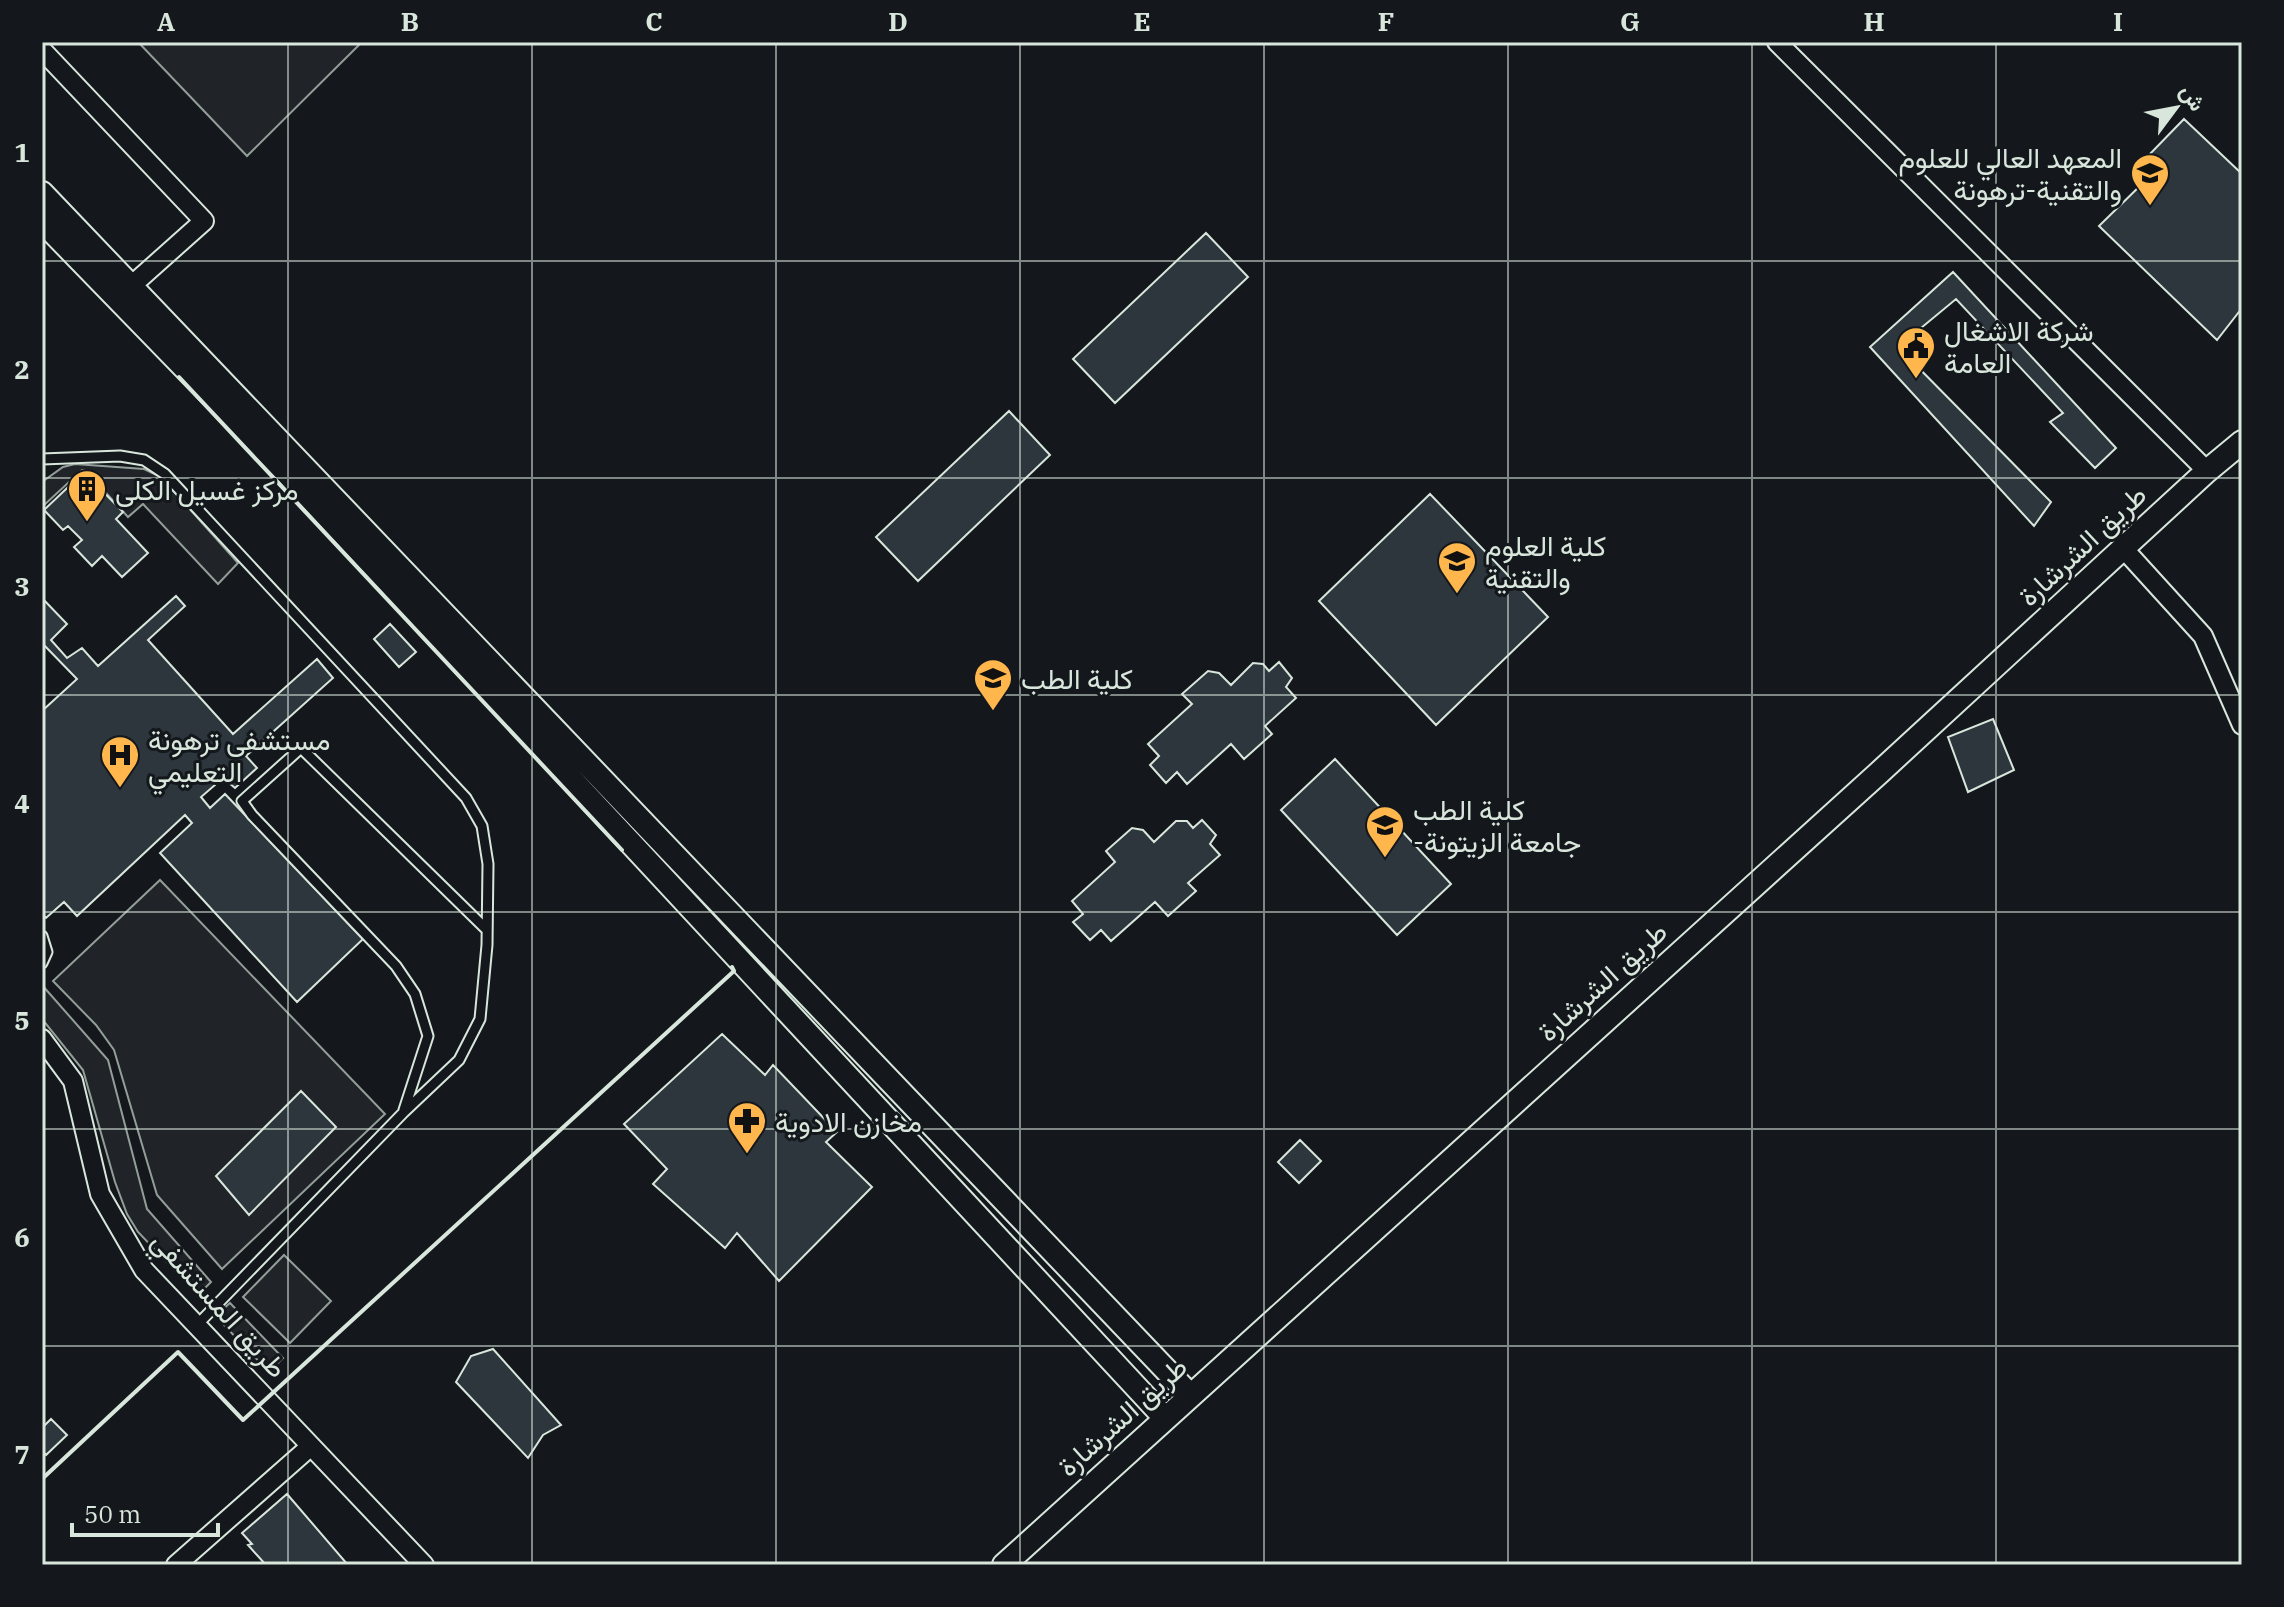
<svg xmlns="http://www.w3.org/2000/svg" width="2284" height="1607" font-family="'IBM Plex Serif',Vazirmatn,serif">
<rect width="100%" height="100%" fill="#14181c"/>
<path fill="#202428" stroke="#939e99" stroke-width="2" d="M138,42H362L247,156Z
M75,464L144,469L161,477L238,563L218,584L143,504L128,517L86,471L82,470L42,507V482L63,467Z
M160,880L385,1114L222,1269L157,1195L114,1050L96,1025L53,981Z
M42,985L108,1060L147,1209L211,1282L198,1295L138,1232L127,1214L115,1182L83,1070L42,1019Z
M284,1255L331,1301L290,1343L243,1297Z
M230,1303L283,1358L269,1372L223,1324L222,1310Z"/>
<path fill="#2c363c" stroke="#d8e6dc" stroke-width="2" d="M2184,119L2242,174V308L2217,340L2099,226L2148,178L2144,171L2147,157Z
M1206,233L1248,277L1115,403L1073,359Z
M1953,272L2116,448L2095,468L2050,422L2063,413L1956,299L1898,347L2051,502L2034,526L1870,347Z
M1009,411L1050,455L918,581L876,537Z
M84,472L123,512L116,519L148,553L122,577L102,556L92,566L74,547L82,540L68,526L63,530L44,510Z
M1430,494L1548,617L1436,725L1319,601Z
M176,596L185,606L148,640L233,734L317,659L333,678L246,756L257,768L235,788L223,778L201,797L210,808L225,794L363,939L297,1002L160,853L192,823L185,815L77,916L64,902L46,918L42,914V711L77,679L42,643V598L67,624L51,640L67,658L82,648L98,666Z
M390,624L416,652L399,667L374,639Z
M1279,662L1292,678L1286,687L1296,698L1265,726L1272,734L1244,759L1231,744L1187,784L1177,772L1166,783L1150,765L1159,756L1148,744L1192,704L1182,694L1208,671L1219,673L1231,685L1253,663L1263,664L1269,671Z
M1993,719L2014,770L1968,792L1948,737Z
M1335,759L1451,884L1397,935L1281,810Z
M1202,820L1216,835L1210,844L1220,855L1188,883L1196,891L1168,916L1155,902L1111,941L1101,930L1090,940L1073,922L1083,914L1072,901L1115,862L1106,851L1132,828L1143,830L1154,842L1176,821H1187L1193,828Z
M722,1034L765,1075L773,1065L837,1132L826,1142L872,1187L779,1281L737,1233L725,1248L653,1184L667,1169L624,1124Z
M301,1091L336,1127L249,1215L216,1176Z
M1300,1140L1321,1161L1299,1183L1278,1162Z
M493,1349L561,1425L543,1435L528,1458L456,1382L471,1356Z
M51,1419L67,1435L46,1455L42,1451V1428Z
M287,1494L348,1565H266L248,1545L252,1544L242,1533Z"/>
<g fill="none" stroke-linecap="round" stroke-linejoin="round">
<defs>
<path id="service" d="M42,459L120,456L144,460L165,474L466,798L482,826L488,864L487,945L480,1019L459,1060L403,1113L197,1325
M42,936L47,952L42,963
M404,1110L428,1036L415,994L396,966L252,815L242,801L301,748L487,930"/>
<path id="minor" d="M1777,42L2207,471
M42,50L204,221L130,287
M2123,548L2203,636L2242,725
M42,1039L73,1081L100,1194L144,1270L424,1565
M176,1565L311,1446"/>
<path id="tertiary" d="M42,193L1190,1395
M42,221L285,471L1165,1418
M1004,1565L1881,771L2207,471L2242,442"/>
</defs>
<use href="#service" stroke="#d8e6dc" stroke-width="13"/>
<use href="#minor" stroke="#d8e6dc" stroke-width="22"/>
<use href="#tertiary" stroke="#d8e6dc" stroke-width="26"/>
<use href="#service" stroke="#14181c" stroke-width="9"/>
<use href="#minor" stroke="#14181c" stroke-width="18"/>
<use href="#tertiary" stroke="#14181c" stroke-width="22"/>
<path stroke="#d8e6dc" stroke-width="4" d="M179,377L622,850
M42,1479L178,1352L243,1420L734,971L732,967"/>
</g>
<path fill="none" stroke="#d8e6dc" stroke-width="2" stroke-opacity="0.55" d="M288,42V1565M532,42V1565M776,42V1565M1020,42V1565M1264,42V1565M1508,42V1565M1752,42V1565M1996,42V1565M42,261H2242M42,478H2242M42,695H2242M42,912H2242M42,1129H2242M42,1346H2242"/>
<defs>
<symbol id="university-pin" viewBox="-11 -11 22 30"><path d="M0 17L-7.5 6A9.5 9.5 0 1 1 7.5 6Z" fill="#ffb74d" stroke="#14181c"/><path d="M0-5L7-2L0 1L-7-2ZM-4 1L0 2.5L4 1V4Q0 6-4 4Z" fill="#111"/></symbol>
<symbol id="civic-pin" viewBox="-11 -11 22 30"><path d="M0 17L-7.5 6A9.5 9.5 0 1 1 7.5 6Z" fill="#ffb74d" stroke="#14181c"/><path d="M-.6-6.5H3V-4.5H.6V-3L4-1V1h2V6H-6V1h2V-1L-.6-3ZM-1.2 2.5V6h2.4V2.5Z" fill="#111"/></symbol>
<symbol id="building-pin" viewBox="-11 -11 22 30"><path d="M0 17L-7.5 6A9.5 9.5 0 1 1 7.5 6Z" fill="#ffb74d" stroke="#14181c"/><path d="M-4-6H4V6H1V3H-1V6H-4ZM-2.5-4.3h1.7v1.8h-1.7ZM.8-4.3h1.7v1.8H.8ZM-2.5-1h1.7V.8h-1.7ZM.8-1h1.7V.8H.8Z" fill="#111"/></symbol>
<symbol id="hospital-pin" viewBox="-11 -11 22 30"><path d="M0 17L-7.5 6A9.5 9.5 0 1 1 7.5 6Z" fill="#ffb74d" stroke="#14181c"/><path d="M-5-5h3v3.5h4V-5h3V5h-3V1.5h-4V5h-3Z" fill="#111"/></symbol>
<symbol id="pharmacy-pin" viewBox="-11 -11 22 30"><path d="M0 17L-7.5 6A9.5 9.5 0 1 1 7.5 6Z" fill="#ffb74d" stroke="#14181c"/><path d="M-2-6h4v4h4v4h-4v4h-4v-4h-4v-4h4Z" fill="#111"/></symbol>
</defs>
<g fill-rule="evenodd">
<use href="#university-pin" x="2128" y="151" width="44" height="60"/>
<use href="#civic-pin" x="1894" y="324" width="44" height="60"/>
<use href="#building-pin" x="65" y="467" width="44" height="60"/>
<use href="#university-pin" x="1435" y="539" width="44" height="60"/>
<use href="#university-pin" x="971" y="656" width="44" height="60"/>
<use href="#hospital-pin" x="98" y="733" width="44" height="60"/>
<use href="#university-pin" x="1363" y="803" width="44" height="60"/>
<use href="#pharmacy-pin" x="725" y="1099" width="44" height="60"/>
</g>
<g text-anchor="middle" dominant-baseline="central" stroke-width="6" stroke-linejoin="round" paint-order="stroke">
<g font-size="28" fill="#d8e6dc" stroke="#14181c" text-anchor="start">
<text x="2122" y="157" text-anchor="end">المعهد العالي للعلوم<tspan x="2122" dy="32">والتقنية-ترهونة</tspan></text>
<text x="1944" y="330">شركة الاشغال<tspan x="1944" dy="32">العامة</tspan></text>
<text x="115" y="489">مركز غسيل الكلى</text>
<text x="1485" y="545">كلية العلوم<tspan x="1485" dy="32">والتقنية</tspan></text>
<text x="1021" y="678">كلية الطب</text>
<text x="148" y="739">مستشفى ترهونة<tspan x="148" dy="32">التعليمي</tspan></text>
<text x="1413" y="809">كلية الطب<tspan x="1413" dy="32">-جامعة الزيتونة</tspan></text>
<text x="775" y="1121">مخازن الادوية</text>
</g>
<g font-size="28" fill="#d8e6dc" stroke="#14181c">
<text transform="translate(2082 545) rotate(-43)">طريق الشرشارة</text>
<text transform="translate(1602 981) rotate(-42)">طريق الشرشارة</text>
<text transform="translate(220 1304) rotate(48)">طريق المستشفي</text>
<text transform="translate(1122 1416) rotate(-42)">طريق الشرشارة</text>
</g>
</g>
<rect width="2284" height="1607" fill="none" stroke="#14181c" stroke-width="88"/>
<g transform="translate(2176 108) rotate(58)" stroke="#14181c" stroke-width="6" paint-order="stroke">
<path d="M0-6L14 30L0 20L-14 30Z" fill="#d8e6dc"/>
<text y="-12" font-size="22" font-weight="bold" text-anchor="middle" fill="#d8e6dc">ش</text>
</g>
<path d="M72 1523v12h146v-12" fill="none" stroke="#d8e6dc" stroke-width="4"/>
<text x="84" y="1523" font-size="24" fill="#d8e6dc" stroke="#14181c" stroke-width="6" paint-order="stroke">50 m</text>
<rect x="44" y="44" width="2196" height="1519" fill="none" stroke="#d8e6dc" stroke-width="3"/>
<g font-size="26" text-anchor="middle" font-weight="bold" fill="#d8e6dc">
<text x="166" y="31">A</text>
<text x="410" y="31">B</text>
<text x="654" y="31">C</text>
<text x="898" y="31">D</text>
<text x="1142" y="31">E</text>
<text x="1386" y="31">F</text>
<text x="1630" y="31">G</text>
<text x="1874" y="31">H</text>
<text x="2118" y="31">I</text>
<text x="22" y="162">1</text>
<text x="22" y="379">2</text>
<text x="22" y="596">3</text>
<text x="22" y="813">4</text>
<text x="22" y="1030">5</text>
<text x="22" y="1247">6</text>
<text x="22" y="1464">7</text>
</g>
</svg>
